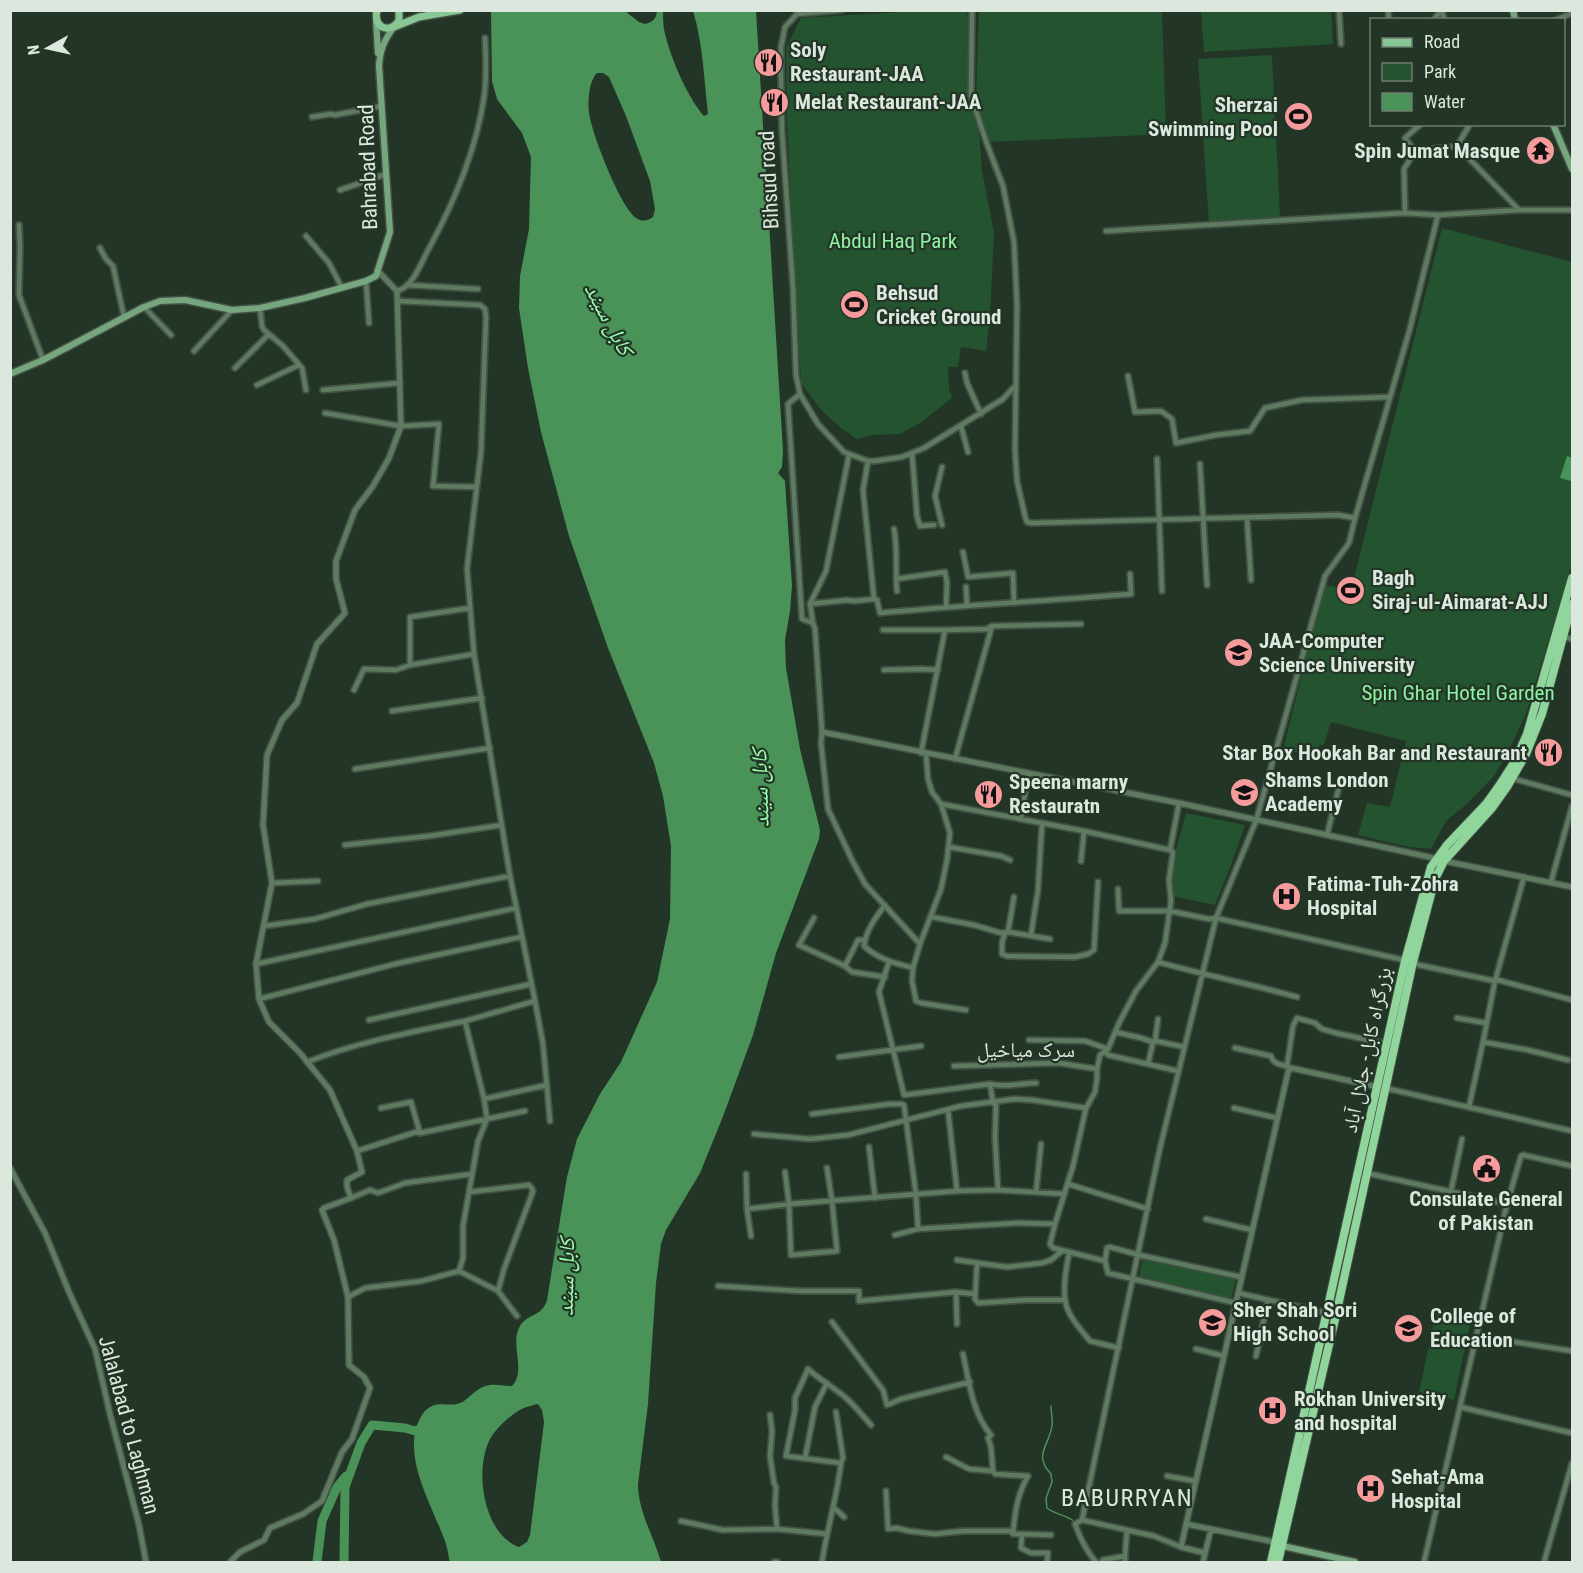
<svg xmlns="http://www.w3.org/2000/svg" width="1583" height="1573" font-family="'Roboto Condensed','Noto Naskh Arabic',sans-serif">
<rect width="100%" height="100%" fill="#233526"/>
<path fill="#24532f" d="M918,11H966L969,18L968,96L979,131L982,171L994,233L990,317L986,351L961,347L958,367H948L949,389L952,398L920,423L900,434L872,435L857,439L840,427L822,411L801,383L790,184L787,118L786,48L801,18Z
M979,11H1162L1166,134L988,142L976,96Z
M1201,11H1331L1333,44L1204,52Z
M1272,55L1280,217L1209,223L1198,59Z
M1442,228L1572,262V563L1527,711L1514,740L1495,775L1468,803L1446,821L1431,849L1409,847L1358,835L1367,803L1390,807L1406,741L1331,722L1324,745H1319L1317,756L1283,750L1324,585L1351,590Z
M1186,813L1245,825L1231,865L1215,905L1171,896V869Z
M1143,1258L1236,1278L1231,1299L1139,1278Z
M1437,1308L1472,1315L1454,1400L1419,1392Z"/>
<path fill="#499359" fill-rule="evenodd" d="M491,11H625L639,22L645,24C653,22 656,19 657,11H663C663,18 663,27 665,34C671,59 688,98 704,116L708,114C704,79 703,43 693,11H756L783,451L782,467L778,473L785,481L792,586L790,611L785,640L786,668L800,749L820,830L819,839L776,953L753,1035L722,1119L700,1173L666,1230L661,1244L656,1283L648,1404L638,1484C638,1512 654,1536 661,1562H450C448,1554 447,1544 443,1536C431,1504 405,1460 417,1425C420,1418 423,1411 430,1407C439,1402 448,1406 457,1404C466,1402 470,1395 476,1391C490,1381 497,1386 512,1386C527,1371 509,1343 520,1326C528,1313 542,1317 547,1300L567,1177L577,1139L600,1094L621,1062L657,982L670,919L671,846L663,796L654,763L608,648L569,536L541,432L528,368L519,308L520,276L529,229L531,157L522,133L497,99L492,81ZM597,73H603L609,77L626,116L650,181L655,209L653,217C647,221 643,222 636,218C620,206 594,138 590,118C587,106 588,82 597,73ZM538,1404L542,1410L544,1422L530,1535L527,1542L519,1547C483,1534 474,1470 490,1439C496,1428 512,1413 524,1408C528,1406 534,1405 538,1404Z
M1304,103L1306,129L1295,130L1293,104Z
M1567,456L1572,458L1571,481L1560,478Z"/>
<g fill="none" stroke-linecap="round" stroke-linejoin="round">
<path stroke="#499359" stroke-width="1.5" d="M1051,1406C1051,1412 1053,1419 1052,1426C1049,1446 1033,1455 1051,1474L1052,1482L1046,1498L1047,1508C1056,1515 1067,1515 1075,1522"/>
<path stroke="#499359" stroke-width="9" d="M317,1562L322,1521L337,1487L346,1476
M344,1562L345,1487L361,1443L372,1425L405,1428L415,1431L426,1427"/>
<defs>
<path id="minor" d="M972,10L971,96L987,144L1003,186L1014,242L1017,305L1015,450L1017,481L1025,516L1027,522L1032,523L1338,515L1355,518
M1339,10L1341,44
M1388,10L1389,20
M1442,10L1444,20
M1434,20L1441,10
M1556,20L1572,13
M312,117L331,114L335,115L382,106
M1421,124L1405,138L1415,151L1404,169L1405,213L1438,215
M1457,146L1470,124
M1415,151L1457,146L1519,210
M340,190L386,174
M19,225L20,246L19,295L43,360
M1106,231L1405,213
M306,236L329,263L342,288
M100,248L106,259L113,266L124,317
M366,281L369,323
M407,285L478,289
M397,291C412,287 420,266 427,252C453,205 476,152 484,97C487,78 486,58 485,38
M144,307L171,335
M260,308L262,326L264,330L283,346L302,368L306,390
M194,351L232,310
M235,368L269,334
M965,373L967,383L981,414
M1128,376L1135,412L1161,411L1172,419L1176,443L1216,435L1250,431L1265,408L1302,400L1390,397
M257,385L299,365
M323,390L400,383
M800,394L796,375L793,288L782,131L781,77V47L785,27L797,14L842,10
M325,413L401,426L439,424L433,486L477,487
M961,426L968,452
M912,453L917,516L920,526L934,525
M1157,459L1162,591
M1200,464L1207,585
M1247,518L1251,580
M942,525L935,496L942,467
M894,529C898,550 895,570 897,591
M963,552L968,577L1013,573L1014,603
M896,579L945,572L947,583L946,606
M966,587L967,606
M874,599L877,600L880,613C963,605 1047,601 1131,594L1130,574
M810,604L847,600L854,601L874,599L863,490L868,461
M813,623L810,604L826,571L849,455
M883,630H945L987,629L992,626L1081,624
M1562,636L1572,639
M410,665V617L470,608
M884,670L921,669L938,670
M354,690L364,669L396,670L410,665L474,654
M392,711L482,698
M921,753L945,630
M955,759L992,626
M355,769L490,748
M1518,780L1572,795
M941,804L1084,831L1170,850
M1021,819L1028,775
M1327,835L1340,783
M345,845L429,836L502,825
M949,847L1001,856L1010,860
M1081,861L1084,831
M1551,882L1572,806
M272,883L318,881
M1118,889L1119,911H1170L1209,919L1216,918L1413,962L1419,965L1495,981L1498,980L1572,1000
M885,905C876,917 866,930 864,946C878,959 894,963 913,968L920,944L941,889L947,860L950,833L941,804L932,792L928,779L926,754
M932,917L974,925L1001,933L1008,932L1050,939
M814,918L799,945L845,966L852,972L885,977
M264,926L315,919L367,904L510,876
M1008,932L1014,897
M1005,933L1002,943V954L1007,956L1075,957L1088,954L1094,950L1098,882
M1031,935L1038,890L1042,824
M920,944L865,884L853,862L828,809L821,743L822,732L815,629L813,623L802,619L788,404L800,394L818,424L844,452L868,461H875L902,457L924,448L1003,399L1016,385
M889,962L879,992L904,1095L990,1084
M1158,962C1204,975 1251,984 1297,997
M256,964L516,908
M845,966L858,940H865
M913,968L912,981L916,1001L921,1003L966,1010
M259,999L399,963L521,937
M535,1001L543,1044L550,1121
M1457,1018L1486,1023
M369,1020L531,984
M1115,1032L1141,1038L1153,1042L1156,1041L1184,1047
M1029,1040L1085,1041L1108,1049
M1155,1041L1158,1019
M1483,1042L1528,1050L1568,1060
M1235,1048L1271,1056C1274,1065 1280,1064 1289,1067
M1105,1052L1108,1055L1178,1071
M839,1057L921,1046
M307,1062C357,1042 412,1032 465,1021
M1148,1064L1153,1042
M954,1066L1059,1063L1097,1069
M1287,1066L1293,1026L1297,1018L1315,1023L1322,1029L1336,1033L1387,1044
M1385,1088L1572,1131
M484,1099L547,1085
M993,1103L990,1084C1007,1088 1020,1083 1036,1083
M996,1103L995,1137L998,1190
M1469,1107L1483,1042L1495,981L1524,877
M381,1108L411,1102L420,1133
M1234,1108L1277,1118
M948,1110L957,1191
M812,1114L890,1104H902L904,1105L916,1195L918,1229
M754,1134L810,1139L848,1135L961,1106L1014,1099L1032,1100L1086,1108
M869,1147L875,1198
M357,1151L416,1132L420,1133L525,1111
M785,1172L789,1204L791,1255L837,1251L832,1201L827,1168
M1366,1173L1507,1204
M746,1174L747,1209L751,1236
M1068,1184L1148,1209
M1451,1191L1462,1139
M469,1192L529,1185L531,1187L533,1191L504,1269L498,1291
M1036,1192L1041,1144
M351,1198L370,1190L378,1193L405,1183L472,1174
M747,1209L789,1204L957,1191L998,1190L1064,1194
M1206,1219L1252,1230
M895,1235L918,1229L1018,1223L1055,1224
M1069,1253C1066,1269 1061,1295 1068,1310C1072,1321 1083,1332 1090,1341L1119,1348
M957,1260L1007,1267L1016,1266L1042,1263L1051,1260L1062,1251
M1105,1261L1053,1248L1050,1244L1055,1224L1073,1166L1086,1108L1095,1092L1097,1078V1069L1100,1055L1108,1049L1119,1023L1136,991L1158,962L1165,943L1171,901L1169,880L1173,852L1170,850L1179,803
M977,1263L975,1299L978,1303L1024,1300H1065
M459,1271L498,1291L517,1316
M718,1286L801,1291H859V1301L956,1292L975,1294
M956,1292L957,1324
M1238,1293L1336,1315
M348,1297L365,1288L422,1281L459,1271L463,1258V1226L478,1141L487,1119L484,1099L465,1021L535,1001L510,876L474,654L467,569L481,452L486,317L485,309L480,305L398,301
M1236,1303L1108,1273L1105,1261L1107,1248L1110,1247L1139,1255L1241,1277
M832,1322L883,1390L887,1405L901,1399L970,1382
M1477,1336L1572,1351
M1196,1349L1224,1356
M963,1354C969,1381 972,1413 991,1435L988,1438L991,1447L993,1471L995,1474L1028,1476C1017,1495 1015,1512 1013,1534
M1256,1356L1268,1300
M1460,1407L1572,1433
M836,1412L843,1458L841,1463
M770,1415L772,1431L770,1456L774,1483L776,1487L775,1506L777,1529
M946,1457L969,1469L993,1471
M805,1458L815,1407L827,1383
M1167,1476L1195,1481
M886,1491L888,1529L896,1528L909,1531L935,1534L963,1531H1010L1013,1534H1022L1021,1548L1031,1553H1048L1047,1562
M833,1507L844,1517
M1082,1520L1075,1524C1080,1538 1086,1551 1096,1562
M681,1521L723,1530L777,1529L827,1534
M1022,1534L1051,1535
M1181,1547L1154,1536L1082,1520L1160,1148L1216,918L1256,821L1325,576L1349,543L1355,518L1409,332L1438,215L1519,210H1572
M774,1562H777
M822,1562C827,1529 837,1497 841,1463L786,1456L795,1410V1398L808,1369C819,1379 833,1387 845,1397C855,1406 863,1416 871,1425
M1102,1562L1103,1560L1125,1556
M1125,1562V1556L1127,1530
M1424,1562L1507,1204L1521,1156L1523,1155L1572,1166
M1544,1562L1572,1463"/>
<path id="tertiary" d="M822,732L1179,803L1429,857L1444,861L1572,887
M10,1168L45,1233L69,1292L95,1349L110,1414L139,1525L146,1562
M1186,1524L1270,1541L1275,1544
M1205,1553L1181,1547L1288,1072L1291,1068L1378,1087
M230,1562L240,1552L264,1540L270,1528L303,1514L322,1501L342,1452L352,1439L370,1388L364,1377L349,1365L348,1297L334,1240L322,1210L324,1208L351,1198L347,1187V1180L362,1172L357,1151L330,1090L300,1053L269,1022L259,999L256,964L272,883L263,825L267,755L282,720L297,703L317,644L345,613L336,579V561L355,510L373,486L389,458L401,426L397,291L378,271
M1203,1562L1211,1529"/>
<path id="secondary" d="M1513,10L1515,20
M376,20L378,53
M1553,124L1572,169
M10,374L43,360L144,307L160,301L185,300L232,310L260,308L305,298L366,281L376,276L390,232L379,66C380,50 384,40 394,27
M1278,1545L1355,1562"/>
<path id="primary" d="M377,10C373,27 388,35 399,21V10
M394,27L419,17L460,10"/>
<path id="trunk" d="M1271,1562L1405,961L1431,867L1447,845L1486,804L1501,783L1515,761L1527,734L1572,578
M1278,1562L1336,1315L1413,962L1435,879L1444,861L1492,808L1507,787L1526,754L1542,714L1572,604"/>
</defs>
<use href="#minor" stroke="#415143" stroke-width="8"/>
<use href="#tertiary" stroke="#415143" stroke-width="8"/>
<use href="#secondary" stroke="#415143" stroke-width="9"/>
<use href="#primary" stroke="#415143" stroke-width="10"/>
<use href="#trunk" stroke="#415143" stroke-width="10"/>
<use href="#minor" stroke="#5e7b62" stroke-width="4.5"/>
<use href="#tertiary" stroke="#5e7b62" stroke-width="5"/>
<use href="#secondary" stroke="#76a67e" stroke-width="6"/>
<use href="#primary" stroke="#88c793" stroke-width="7"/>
<use href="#trunk" stroke="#90d69c" stroke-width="8"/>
</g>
<defs>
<symbol id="restaurant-disc" viewBox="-11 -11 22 22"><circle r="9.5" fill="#f59b9b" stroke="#233526"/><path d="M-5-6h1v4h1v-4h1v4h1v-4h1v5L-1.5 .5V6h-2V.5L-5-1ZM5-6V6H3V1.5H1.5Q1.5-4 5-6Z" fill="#111"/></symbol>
<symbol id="stadium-disc" viewBox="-11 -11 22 22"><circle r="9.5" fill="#f59b9b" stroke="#233526"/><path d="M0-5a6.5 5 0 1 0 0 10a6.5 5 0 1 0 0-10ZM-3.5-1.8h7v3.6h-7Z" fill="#111"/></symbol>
<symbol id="temple-disc" viewBox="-11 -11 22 22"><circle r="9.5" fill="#f59b9b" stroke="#233526"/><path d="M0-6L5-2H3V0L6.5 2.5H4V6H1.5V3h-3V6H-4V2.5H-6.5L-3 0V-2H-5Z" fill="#111"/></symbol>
<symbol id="university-disc" viewBox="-11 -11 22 22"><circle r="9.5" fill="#f59b9b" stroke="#233526"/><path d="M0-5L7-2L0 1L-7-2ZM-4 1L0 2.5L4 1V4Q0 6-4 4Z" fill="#111"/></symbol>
<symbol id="school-disc" viewBox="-11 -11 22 22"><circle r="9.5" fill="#f59b9b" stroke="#233526"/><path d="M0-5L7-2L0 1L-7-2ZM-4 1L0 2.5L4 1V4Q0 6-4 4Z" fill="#111"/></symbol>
<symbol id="hospital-disc" viewBox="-11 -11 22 22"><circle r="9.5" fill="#f59b9b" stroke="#233526"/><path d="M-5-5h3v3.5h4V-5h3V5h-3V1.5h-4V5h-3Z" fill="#111"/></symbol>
<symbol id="civic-disc" viewBox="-11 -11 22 22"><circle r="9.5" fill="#f59b9b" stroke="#233526"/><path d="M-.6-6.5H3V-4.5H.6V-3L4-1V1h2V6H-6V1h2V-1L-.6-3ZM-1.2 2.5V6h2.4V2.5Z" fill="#111"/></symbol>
</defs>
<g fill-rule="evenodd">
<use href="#restaurant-disc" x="752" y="46" width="33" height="33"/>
<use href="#restaurant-disc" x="758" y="86" width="33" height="33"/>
<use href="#stadium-disc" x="1282" y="100" width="33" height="33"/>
<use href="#temple-disc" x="1524" y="134" width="33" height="33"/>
<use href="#stadium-disc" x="838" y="288" width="33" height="33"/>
<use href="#stadium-disc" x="1334" y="574" width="33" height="33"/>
<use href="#university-disc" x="1222" y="636" width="33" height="33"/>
<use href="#restaurant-disc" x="1532" y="736" width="33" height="33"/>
<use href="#school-disc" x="1228" y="776" width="33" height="33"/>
<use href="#restaurant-disc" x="972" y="778" width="33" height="33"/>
<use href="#hospital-disc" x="1270" y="880" width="33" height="33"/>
<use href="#civic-disc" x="1470" y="1152" width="33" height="33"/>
<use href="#school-disc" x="1196" y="1306" width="33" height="33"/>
<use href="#university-disc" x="1392" y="1312" width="33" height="33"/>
<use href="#hospital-disc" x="1256" y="1394" width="33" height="33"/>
<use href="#hospital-disc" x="1354" y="1472" width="33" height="33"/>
</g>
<g text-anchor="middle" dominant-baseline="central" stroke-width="4.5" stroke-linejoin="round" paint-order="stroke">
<g font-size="21" font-weight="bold" fill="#dce7dd" stroke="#233526" text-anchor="start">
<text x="790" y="50">Soly<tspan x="790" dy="24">Restaurant-JAA</tspan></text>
<text x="795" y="102">Melat Restaurant-JAA</text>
<text x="1278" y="105" text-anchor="end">Sherzai<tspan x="1278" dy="24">Swimming Pool</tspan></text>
<text x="1520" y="151" text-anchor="end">Spin Jumat Masque</text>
<text x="876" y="293">Behsud<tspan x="876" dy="24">Cricket Ground</tspan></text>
<text x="1372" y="578">Bagh<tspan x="1372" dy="24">Siraj-ul-Aimarat-AJJ</tspan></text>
<text x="1259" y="641">JAA-Computer<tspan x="1259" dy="24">Science University</tspan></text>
<text x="1527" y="753" text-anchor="end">Star Box Hookah Bar and Restaurant</text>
<text x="1265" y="780">Shams London<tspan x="1265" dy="24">Academy</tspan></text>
<text x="1009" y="782">Speena marny<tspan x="1009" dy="24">Restauratn</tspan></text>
<text x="1307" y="884">Fatima-Tuh-Zohra<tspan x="1307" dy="24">Hospital</tspan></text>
<text x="1486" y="1199" text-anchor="middle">Consulate General<tspan x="1486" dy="24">of Pakistan</tspan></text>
<text x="1233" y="1310">Sher Shah Sori<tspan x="1233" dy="24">High School</tspan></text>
<text x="1430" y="1316">College of<tspan x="1430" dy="24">Education</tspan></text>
<text x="1294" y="1399">Rokhan University<tspan x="1294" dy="24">and hospital</tspan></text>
<text x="1391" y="1477">Sehat-Ama<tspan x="1391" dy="24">Hospital</tspan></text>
</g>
<g font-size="21" fill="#dce7dd" stroke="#233526">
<text transform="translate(368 167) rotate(-92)">Bahrabad Road</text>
<text transform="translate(769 180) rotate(-93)">Bihsud road</text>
<text x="1026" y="1050">سرک میاخیل</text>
<text transform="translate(1367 1050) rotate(-78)">بزرگراه کابل- جلال آباد</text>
<text transform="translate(129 1425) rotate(75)">Jalalabad to Laghman</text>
</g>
<g font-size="21" fill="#8ff2a2" stroke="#233526">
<text x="893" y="241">Abdul Haq Park</text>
<text x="1458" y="693">Spin Ghar Hotel Garden</text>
</g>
<g font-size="22" font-style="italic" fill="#9bfead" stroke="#233526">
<text transform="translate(609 319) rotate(62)">کابل سيند</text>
<text transform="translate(760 788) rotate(-92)">کابل سيند</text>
<text transform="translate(566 1277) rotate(-89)">کابل سيند</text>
</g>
<g font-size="24" letter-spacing="1.5" fill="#dce7dd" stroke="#233526">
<text x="1127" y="1498">BABURRYAN</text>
</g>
</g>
<rect width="1583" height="1573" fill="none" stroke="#dce7dd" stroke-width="24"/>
<rect x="1370" y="18" width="195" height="108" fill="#233526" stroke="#6d7c6f" stroke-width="1.5"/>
<rect x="1382" y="38" width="30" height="9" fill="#88c793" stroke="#6d7c6f" stroke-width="1.5"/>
<text x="1424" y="48" font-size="18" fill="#dce7dd">Road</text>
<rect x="1382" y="63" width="30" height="18" fill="#24532f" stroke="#6d7c6f" stroke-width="1.5"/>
<text x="1424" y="78" font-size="18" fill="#dce7dd">Park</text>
<rect x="1382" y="93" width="30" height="18" fill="#499359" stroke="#6d7c6f" stroke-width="1.5"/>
<text x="1424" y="108" font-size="18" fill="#dce7dd">Water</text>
<g transform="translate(48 48) rotate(262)" stroke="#233526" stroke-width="4.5" paint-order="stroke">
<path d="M0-4.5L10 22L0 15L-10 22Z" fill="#dce7dd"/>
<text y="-9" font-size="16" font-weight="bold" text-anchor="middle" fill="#dce7dd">N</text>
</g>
</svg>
